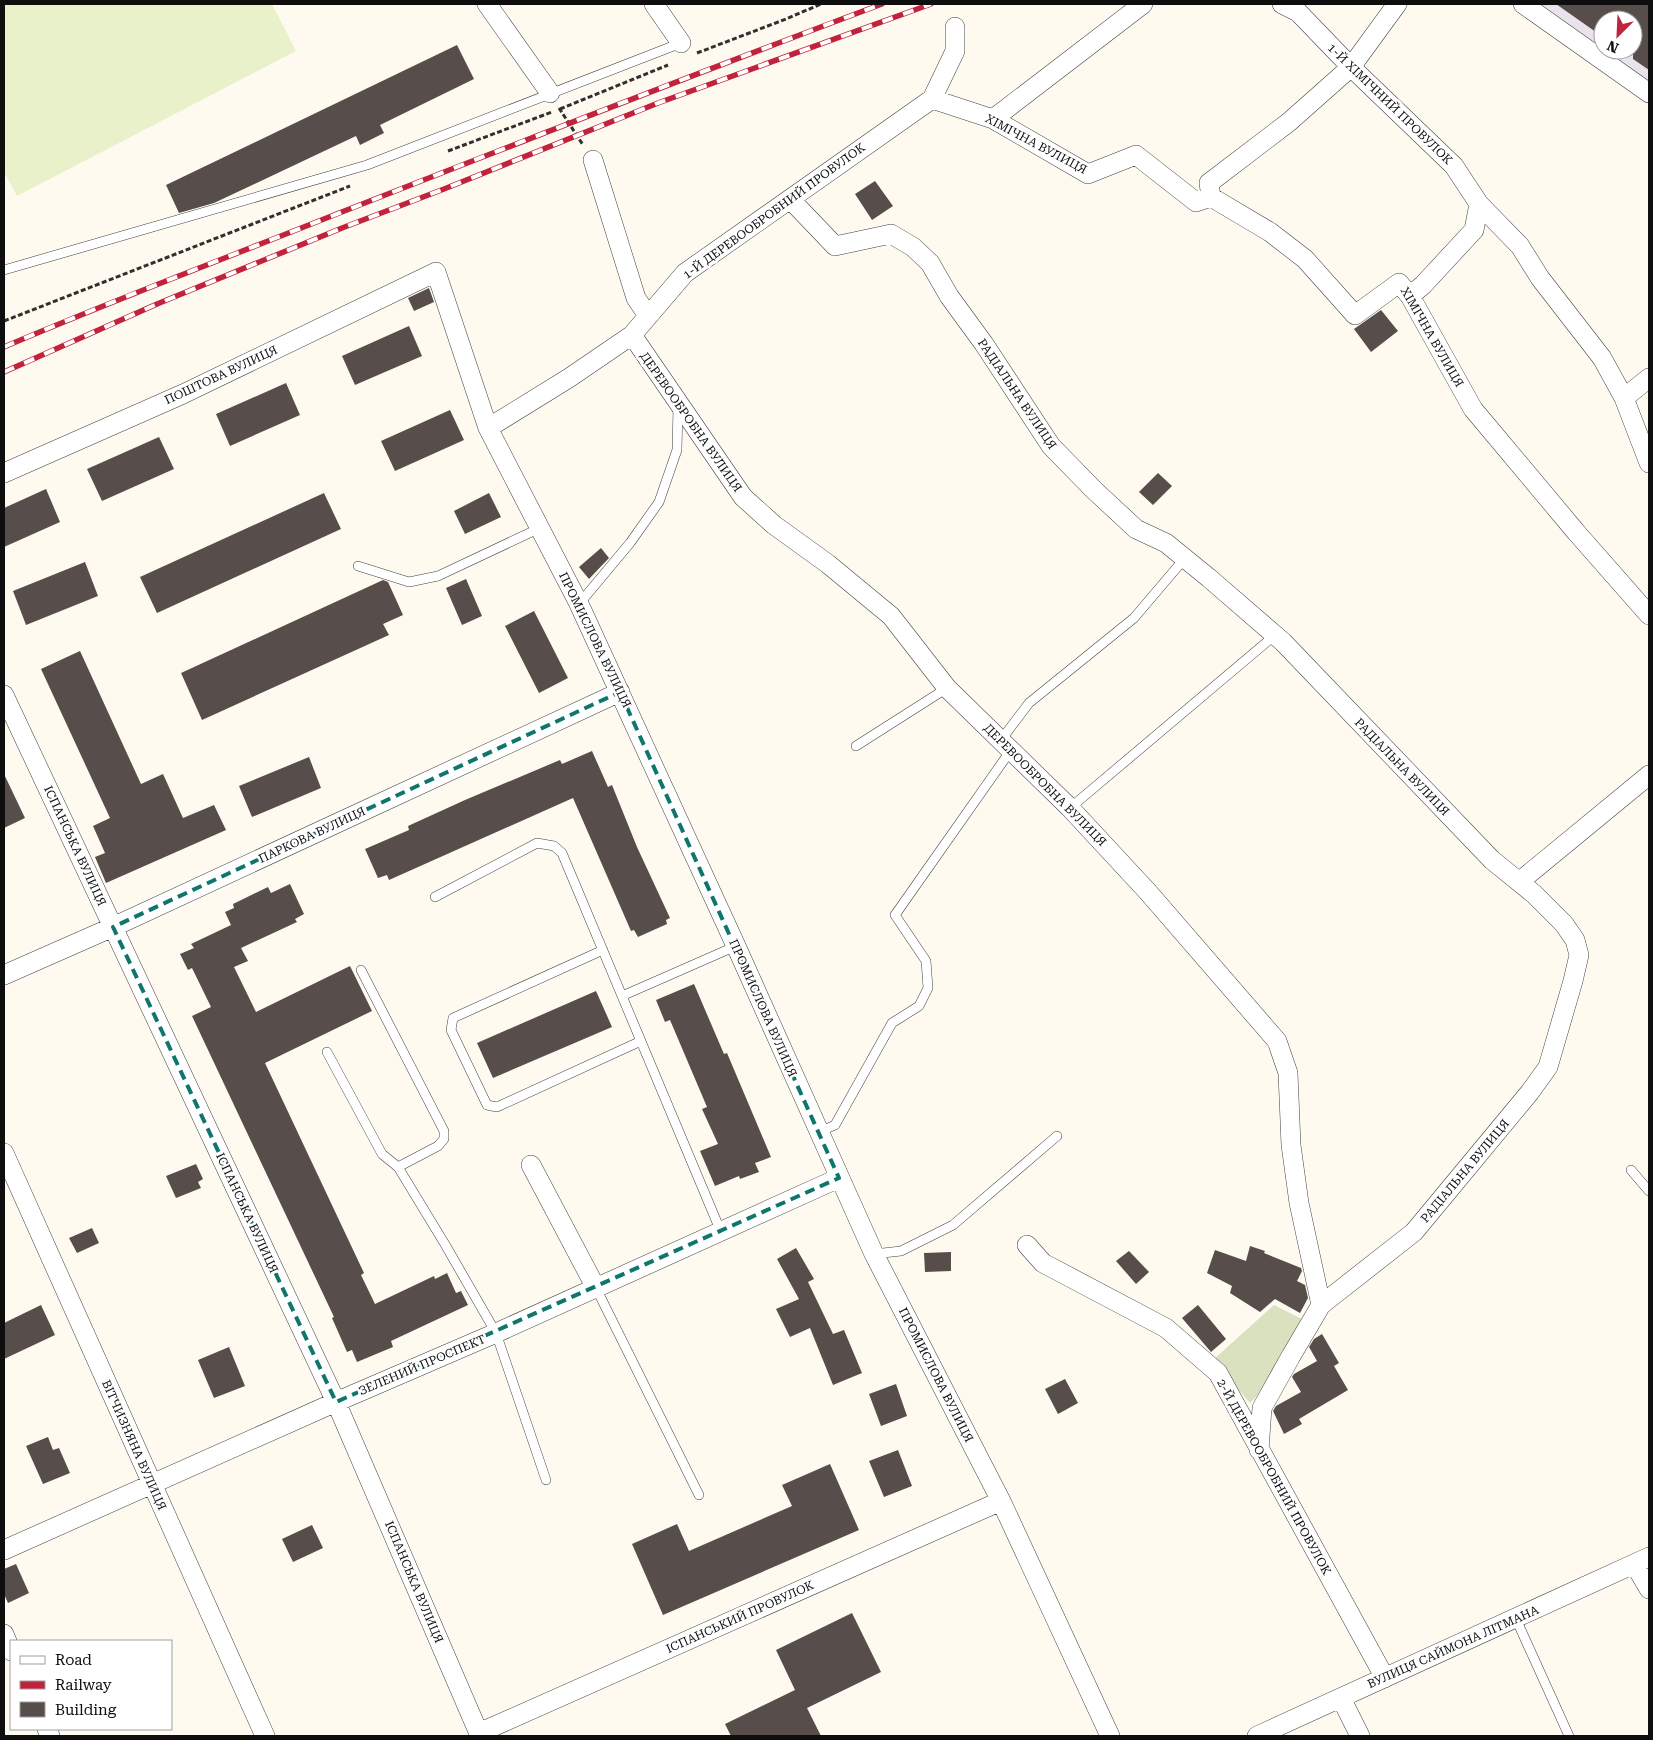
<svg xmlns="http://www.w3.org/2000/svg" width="1653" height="1740" font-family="'Roboto Serif',serif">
<rect width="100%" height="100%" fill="#fffaef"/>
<path fill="#eae2ed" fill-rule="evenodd" d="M1536,4H1649V82ZM1603,20H1633V50H1603Z"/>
<path fill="#dae1bf" d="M1274,1305L1302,1319L1266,1387L1250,1403L1213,1360Z"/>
<path fill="#e8f1ca" d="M4,4H272L296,51L17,196L4,172Z"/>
<path fill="#574d4a" d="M1556,4H1649V70L1633,59V20H1603V37Z
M457,45L474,79L380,125L384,133L360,145L356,136L214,203L179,213L166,185Z
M875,181L893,206L872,220L855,194Z
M429,288L434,302L414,311L408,298Z
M1381,310L1398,331L1371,352L1354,329Z
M409,326L422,356L355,385L342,356Z
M286,383L300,415L230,446L216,414Z
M450,410L464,440L395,471L381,441Z
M159,437L174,469L102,501L87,469Z
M1158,473L1172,486L1153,505L1139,492Z
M46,489L60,522L4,547V508Z
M324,493L341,529L157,613L140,577Z
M489,493L501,517L465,534L454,511Z
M601,548L609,558L589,579L579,567Z
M85,562L98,596L26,625L13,591Z
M466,579L482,616L462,625L446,588Z
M383,580L388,582L403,615L383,624L389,635L202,720L181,673Z
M534,611L568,678L539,693L505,626Z
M80,651L141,784L163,774L183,818L214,805L226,830L106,883L95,857L105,853L93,826L110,818L41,669Z
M592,751L608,787L612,785L637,847L670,918L666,920L667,924L638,937L634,930L631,931L573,798L389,880L387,875L378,878L365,849L409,830L408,826L465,800L560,760L562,764Z
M309,757L321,788L252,817L239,786Z
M4,774L25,818L4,828Z
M290,884L304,914L295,919L297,922L241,948L248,961L234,967L256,1012L350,966L372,1011L265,1063L364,1273L361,1275L375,1304L434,1276L435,1279L447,1273L456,1293L461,1291L468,1305L391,1341L393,1347L357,1362L352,1350L347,1352L332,1318L334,1317L192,1016L211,1007L192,968L188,970L180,954L194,948L191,944L231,925L225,912L234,908L233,904L268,887L271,893Z
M694,984L724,1054L727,1053L771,1157L755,1163L759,1172L740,1179L739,1176L715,1186L700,1151L718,1144L702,1109L707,1107L670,1020L665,1022L656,1000Z
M596,991L612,1027L493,1078L477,1043Z
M196,1164L203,1179L198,1182L201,1188L176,1198L166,1176Z
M92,1228L99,1243L77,1253L69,1238Z
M1250,1246L1265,1251L1264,1253L1301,1268L1302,1271L1297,1281L1305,1285L1308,1298L1300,1313L1275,1299L1260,1312L1230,1293L1232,1286L1207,1273L1215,1250L1246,1261Z
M796,1248L814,1279L808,1282L833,1334L844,1330L862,1373L833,1385L810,1328L790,1337L776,1309L799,1299L777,1259Z
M1129,1251L1149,1272L1136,1284L1116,1261Z
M951,1252V1271L925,1272L924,1253Z
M41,1305L55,1335L4,1359V1323Z
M1198,1305L1226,1339L1211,1352L1182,1318Z
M1322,1334L1339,1363L1334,1366L1348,1390L1299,1419L1302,1424L1284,1434L1273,1411L1276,1406L1301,1392L1292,1377L1294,1374L1317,1361L1309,1347L1314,1339Z
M229,1347L245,1386L214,1398L198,1360Z
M1065,1379L1078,1403L1058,1414L1045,1389Z
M896,1384L907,1416L881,1426L869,1394Z
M48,1437L53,1450L59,1448L70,1473L43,1484L26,1446Z
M898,1450L912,1486L884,1497L869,1461Z
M830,1464L859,1530L663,1615L632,1544L677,1524L689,1551L792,1506L782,1485Z
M312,1525L323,1548L293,1562L282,1539Z
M16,1564L29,1593L8,1603L4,1594V1569Z
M852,1613L881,1672L807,1708L821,1736H731L725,1724L795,1690L776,1650Z"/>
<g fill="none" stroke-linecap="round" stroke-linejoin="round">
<defs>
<path id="service" d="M4,270L367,165L681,43
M358,566L409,582L438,576L540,528
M579,604L630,543L659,502L677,450L678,407
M1001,740L1029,703L1134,618L1185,558
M856,746L947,688
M1070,808L1275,635
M435,897L537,843L554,846L562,853L721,1232
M603,950L453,1018L451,1030L487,1105L497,1107L641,1041
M361,970L444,1131V1139L438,1146L398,1167
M622,996L736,946
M327,1052L382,1154L398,1167L446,1246L496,1333L546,1480
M819,1132L835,1125L892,1023L919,1006L928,988L926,961L895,915L1011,750
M1631,1170L1649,1191
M874,1254L901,1251L953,1225L1057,1136
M596,1288L699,1495
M1516,1619L1569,1736"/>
<path id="minor" d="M487,4L550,93
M654,4L681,43
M1282,4L1298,12L1351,67L1454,166L1479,204L1520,246L1540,278L1602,358L1624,398L1649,463
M1523,4L1649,93
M932,99L993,119L1088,174L1136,155L1196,202L1211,197L1270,232L1305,259L1355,315L1399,283L1410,296L1473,409L1576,532L1649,615
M993,119L1143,4
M593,160L636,298L648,316
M1211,197L1209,183L1289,122L1351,67L1397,4
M790,199L835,246L891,234L913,247L930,263L949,296L984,344L1051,446L1094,490L1136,529L1166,543L1209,578L1283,642L1492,860L1534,894L1564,924L1575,940L1579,955L1573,981L1548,1067L1530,1092L1414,1232L1321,1305L1291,1356L1262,1408L1259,1450
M1410,296L1423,285L1474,230L1479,204
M632,335L743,497L774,525L828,564L891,616L947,688L1070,808L1148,892L1277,1041L1288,1073L1291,1145L1299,1203L1321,1305
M1624,398L1649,378
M488,428L569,378L632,335L685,273L932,99L955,51V27
M4,473L183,394L436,272L488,428L579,604L736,946L874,1254L1001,1501L1110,1736
M4,695L336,1402L480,1736
M1519,882L1649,775
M4,975L113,927L620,692
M4,1153L265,1736
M531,1165L596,1288
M1027,1245L1043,1263L1166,1328L1218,1373L1385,1678
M4,1550L336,1402L496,1333L839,1178
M1635,1565L1649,1589
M4,1634L11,1651
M1341,1698L1360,1736
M47,1729L50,1736
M479,1733L1001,1501
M1257,1736L1649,1557"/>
</defs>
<use href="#service" stroke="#414141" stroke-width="10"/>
<use href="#minor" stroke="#414141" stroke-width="20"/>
<path stroke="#303030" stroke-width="3" stroke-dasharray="5 2.5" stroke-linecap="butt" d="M697,53L786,19L821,4
M559,108L583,145
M560,109L668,65
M448,151L552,112
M4,321L350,186"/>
<use href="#service" stroke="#fff" stroke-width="9"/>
<use href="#minor" stroke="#fff" stroke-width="19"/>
<defs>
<path id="rail" d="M4,347C111,301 221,260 329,217C513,145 697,73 882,4
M4,372L157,304L342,228L444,189L658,103L931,4"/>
</defs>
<use href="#rail" stroke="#c1233e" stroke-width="5.5"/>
<use href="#rail" stroke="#fff" stroke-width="4" stroke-dasharray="11" stroke-linecap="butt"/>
</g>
<path fill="none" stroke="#0f766e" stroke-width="4" stroke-dasharray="10 6" stroke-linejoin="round" d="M620,692L839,1178L336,1402L113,927Z"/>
<g text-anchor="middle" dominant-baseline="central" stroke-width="5" stroke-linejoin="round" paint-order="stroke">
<g font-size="12" fill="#0e0e0e" stroke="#fff">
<text transform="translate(1390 104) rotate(44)">1-Й ХІМІЧНИЙ ПРОВУЛОК</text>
<text transform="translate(1036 144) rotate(28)">ХІМІЧНА ВУЛИЦЯ</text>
<text transform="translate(774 211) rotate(-36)">1-Й ДЕРЕВООБРОБНИЙ ПРОВУЛОК</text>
<text transform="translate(1432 337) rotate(60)">ХІМІЧНА ВУЛИЦЯ</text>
<text transform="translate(221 375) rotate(-25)">ПОШТОВА ВУЛИЦЯ</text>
<text transform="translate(1017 394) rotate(56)">РАДІАЛЬНА ВУЛИЦЯ</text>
<text transform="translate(691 422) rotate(55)">ДЕРЕВООБРОБНА ВУЛИЦЯ</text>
<text transform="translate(595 640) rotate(64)">ПРОМИСЛОВА ВУЛИЦЯ</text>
<text transform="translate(1402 767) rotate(46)">РАДІАЛЬНА ВУЛИЦЯ</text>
<text transform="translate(1045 785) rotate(45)">ДЕРЕВООБРОБНА ВУЛИЦЯ</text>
<text transform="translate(312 835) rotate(-25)">ПАРКОВА ВУЛИЦЯ</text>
<text transform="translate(75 846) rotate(65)">ІСПАНСЬКА ВУЛИЦЯ</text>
<text transform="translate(763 1008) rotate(66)">ПРОМИСЛОВА ВУЛИЦЯ</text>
<text transform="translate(1465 1171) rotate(-50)">РАДІАЛЬНА ВУЛИЦЯ</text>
<text transform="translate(247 1213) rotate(65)">ІСПАНСЬКА ВУЛИЦЯ</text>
<text transform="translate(422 1365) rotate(-23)">ЗЕЛЕНИЙ ПРОСПЕКТ</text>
<text transform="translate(936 1375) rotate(63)">ПРОМИСЛОВА ВУЛИЦЯ</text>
<text transform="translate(134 1445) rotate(66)">ВІТЧИЗНЯНА ВУЛИЦЯ</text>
<text transform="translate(1274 1477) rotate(61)">2-Й ДЕРЕВООБРОБНИЙ ПРОВУЛОК</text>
<text transform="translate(414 1582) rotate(67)">ІСПАНСЬКА ВУЛИЦЯ</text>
<text transform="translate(740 1617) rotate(-24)">ІСПАНСЬКИЙ ПРОВУЛОК</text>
<text transform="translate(1453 1647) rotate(-24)">ВУЛИЦЯ САЙМОНА ЛІТМАНА</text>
</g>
</g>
<rect width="1653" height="1740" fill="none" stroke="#0e0e0e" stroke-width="10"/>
<rect x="10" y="1640" width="162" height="90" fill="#ffffff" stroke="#9f9f9f"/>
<rect x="20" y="1656" width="25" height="8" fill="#ffffff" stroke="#9f9f9f"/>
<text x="55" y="1665" font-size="15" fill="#0e0e0e">Road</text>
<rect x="20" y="1681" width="25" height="8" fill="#c1233e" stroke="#9f9f9f"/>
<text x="55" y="1690" font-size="15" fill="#0e0e0e">Railway</text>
<rect x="20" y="1702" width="25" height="15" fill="#574d4a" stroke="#9f9f9f"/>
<text x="55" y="1715" font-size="15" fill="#0e0e0e">Building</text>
<g transform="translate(1618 35) rotate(204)"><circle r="24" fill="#ffffff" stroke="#9f9f9f"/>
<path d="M0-4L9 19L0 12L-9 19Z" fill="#c1233e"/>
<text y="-8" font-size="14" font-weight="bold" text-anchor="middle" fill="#0e0e0e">N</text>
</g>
</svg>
